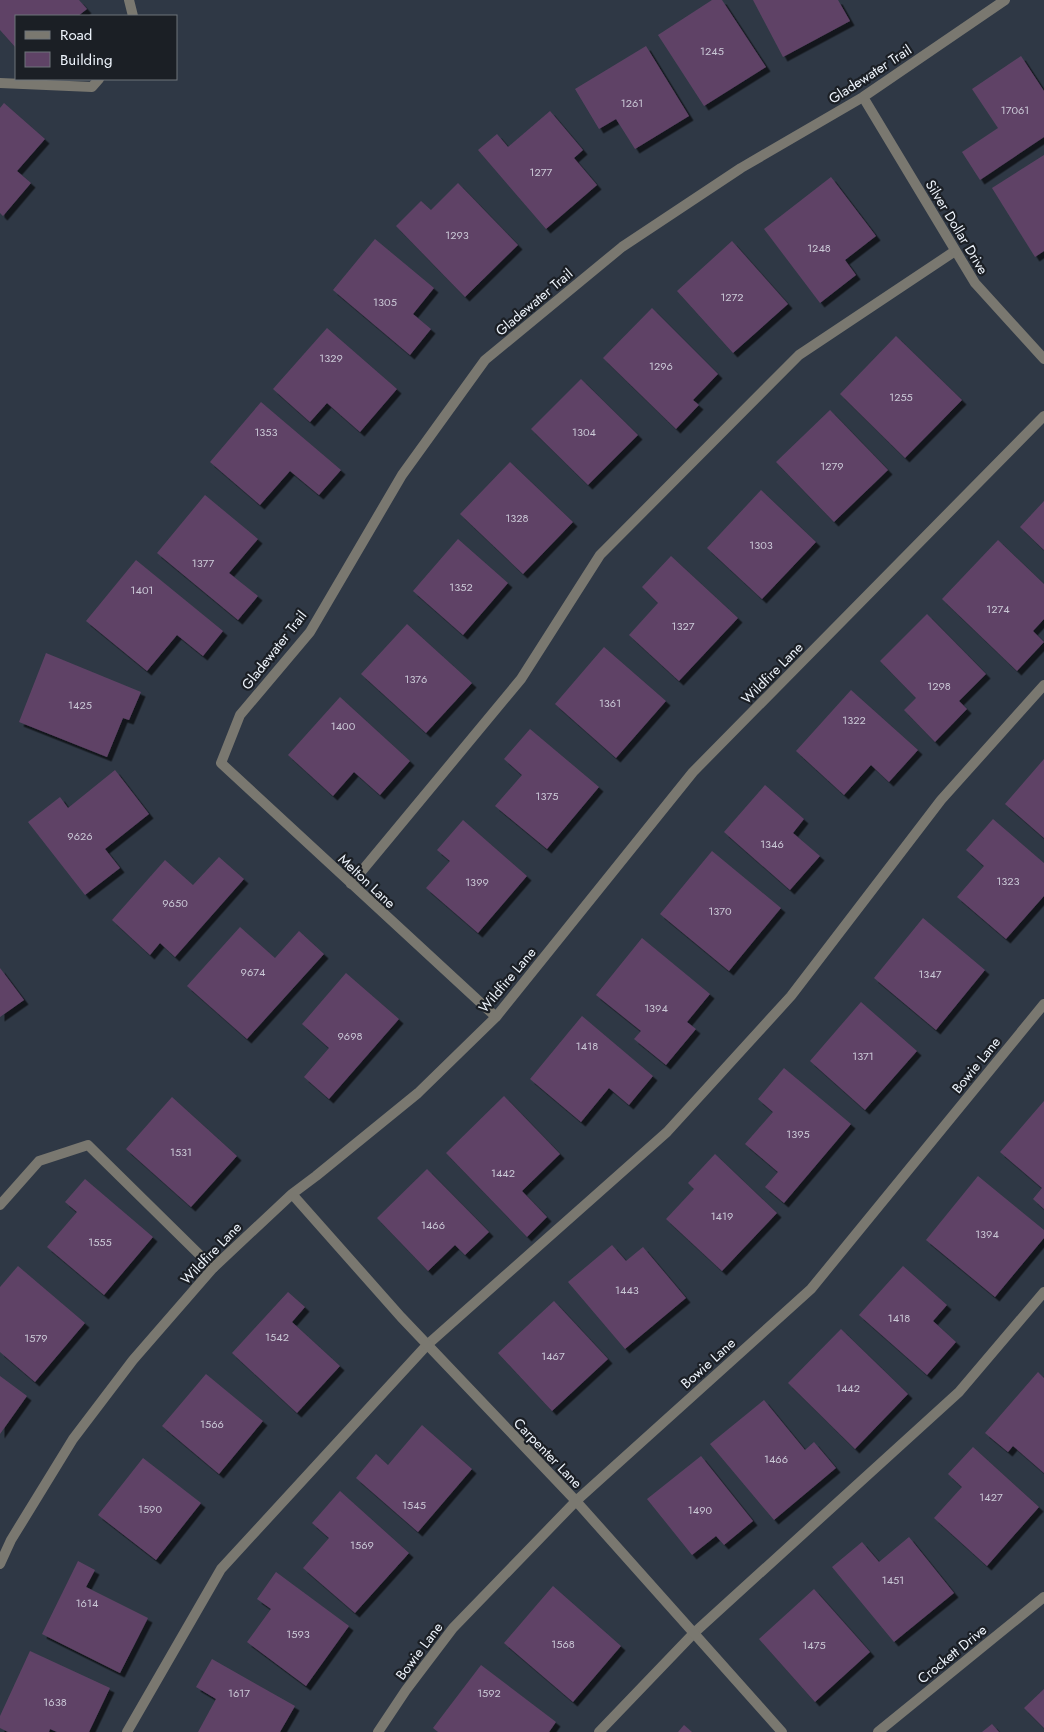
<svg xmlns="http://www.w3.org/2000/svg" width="1044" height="1732" font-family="Jost,sans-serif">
<defs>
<filter id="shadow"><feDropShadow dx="4.5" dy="4.5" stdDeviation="0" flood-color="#0009"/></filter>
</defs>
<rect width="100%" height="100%" fill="#2f3845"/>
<path fill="#5f4366" filter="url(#shadow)" d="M0,0H79L87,9L78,16H16V48L0,30Z
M712,0H722L766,67L704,106L658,35Z
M753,0H838L850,21L783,57Z
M646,46L689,116L635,149L616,119L599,129L575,89Z
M1021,56L1044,91V137L980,180L962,152L998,128L972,89Z
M4,103L45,139L17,171L31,183L3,216L0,213V108Z
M550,111L583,150L574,158L597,185L546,229L478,150L497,134L508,147Z
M1044,155V251L1035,257L992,188Z
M831,177L876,236L845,260L856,275L820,303L764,229Z
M458,183L518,245L465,297L396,226L421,201L431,210Z
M375,239L434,288L413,314L431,329L410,355L333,290Z
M732,241L788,304L733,353L677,291Z
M652,308L718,374L693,400L699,405L676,429L603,358Z
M327,328L397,389L360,432L327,403L310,422L273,389Z
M896,336L962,400L905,458L840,394Z
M581,379L638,435L588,485L531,429Z
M261,402L341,470L319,495L290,471L260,505L210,462Z
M830,410L888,470L834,522L776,462Z
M510,462L573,522L523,574L460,514Z
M761,490L816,542L762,599L707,548Z
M205,495L258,539L229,573L258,596L238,620L157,553Z
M1044,501V550L1020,527Z
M458,539L508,583L463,635L413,591Z
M998,540L1044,584V619L1033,631L1044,642L1017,671L942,599Z
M671,556L738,618L679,681L629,635L658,603L642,587Z
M136,560L223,631L203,656L177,635L147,671L86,621Z
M927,614L986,674L959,701L967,709L935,742L904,710L916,698L880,661Z
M407,624L472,683L426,733L361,674Z
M604,647L666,701L616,758L555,704Z
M46,653L141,692L129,720L123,718L107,757L19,722Z
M851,690L918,750L889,782L871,765L844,795L796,751Z
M340,697L410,761L380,795L354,772L333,796L288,755Z
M530,729L599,787L547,849L495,806L522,775L504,759Z
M1044,759V838L1005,804Z
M115,770L149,814L105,849L120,868L85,895L28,822L60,797L68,808Z
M765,785L804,819L793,833L820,856L790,890L724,832Z
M993,819L1044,863V896L1006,939L957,897L984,866L966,850Z
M463,820L527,876L478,933L426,888L450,861L437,850Z
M712,851L781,908L729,971L660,914Z
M219,857L244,879L175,957L160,943L150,955L112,920L165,860L193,885Z
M923,918L985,970L936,1030L874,978Z
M240,927L275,958L299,931L324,954L247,1039L187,986Z
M642,938L710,994L687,1022L696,1029L666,1065L634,1039L641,1031L596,995Z
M0,968L24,1000L0,1017Z
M346,973L399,1019L329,1099L304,1077L329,1048L302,1024Z
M861,1002L917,1051L865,1110L810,1061Z
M582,1016L653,1076L629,1105L609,1088L581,1122L530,1079Z
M784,1068L851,1124L784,1203L765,1187L778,1172L745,1144L773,1112L758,1099Z
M504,1096L560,1154L522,1191L547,1217L527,1237L446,1153Z
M172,1097L237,1156L191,1207L126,1149Z
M1044,1101V1209L1033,1199L1042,1188L1000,1152Z
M715,1154L777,1213L722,1271L666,1219L694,1189L688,1183Z
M427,1169L489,1232L465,1255L455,1245L428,1271L377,1218Z
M978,1176L1044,1230V1238L995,1297L926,1240Z
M85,1179L153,1237L104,1295L47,1247L77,1212L65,1202Z
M612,1245L626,1261L643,1247L686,1298L625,1349L568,1282Z
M18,1266L85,1323L35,1382L0,1352V1287Z
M903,1266L947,1305L933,1321L956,1342L927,1375L859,1315Z
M288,1292L305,1307L292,1322L340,1366L297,1413L232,1353Z
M554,1301L608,1359L552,1411L498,1353Z
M841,1329L908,1394L855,1449L788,1383Z
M1038,1372L1044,1378V1473L1013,1446L1008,1452L985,1433Z
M206,1374L263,1421L219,1474L162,1426Z
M0,1376L27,1396L0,1434Z
M764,1400L805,1450L814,1442L836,1468L774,1520L710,1444Z
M422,1425L472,1469L418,1532L356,1478L376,1454L388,1465Z
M973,1447L1039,1507L987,1566L934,1518L962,1487L948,1474Z
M701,1456L753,1521L724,1545L716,1536L692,1555L647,1499Z
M143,1458L201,1503L156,1560L98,1515Z
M340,1491L409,1553L355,1613L303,1568L329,1538L312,1523Z
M909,1537L954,1593L894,1642L832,1567L862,1542L879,1562Z
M78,1561L95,1570L86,1587L148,1618L120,1673L42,1634Z
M276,1572L349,1626L306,1686L247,1642L271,1609L257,1599Z
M553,1586L621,1646L573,1702L504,1643Z
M814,1589L870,1652L815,1702L759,1639Z
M30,1651L110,1688L89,1732H57L50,1729L49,1732H8L0,1728V1716Z
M212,1659L295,1706L280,1732H198L216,1699L196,1687Z
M481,1665L556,1722L549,1732H438L433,1728Z
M1044,1689V1728L1024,1708Z
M992,1724L999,1732H982Z
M684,1725L692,1732H678Z"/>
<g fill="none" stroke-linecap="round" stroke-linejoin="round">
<path stroke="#7a7870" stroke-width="10" d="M129,0L133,16
M0,83L92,87L99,79
M351,884L521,679L600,555L799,355L955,251
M0,1205L39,1161L88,1145L213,1268
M127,1732L221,1569L427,1345L667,1132L791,996L941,800L1044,685
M599,1732L694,1633L959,1392L1044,1292"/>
<path stroke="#7a7870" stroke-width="10" d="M863,97L975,283L1044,359
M496,1017L221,763L240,715L310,632L402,475L485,360L622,247L741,168L863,97L1005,0
M292,1194L401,1317L576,1501L782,1732
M0,1564L11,1540L73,1439L133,1360L213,1268L292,1194L316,1176L418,1093L496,1017L693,772L1044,416
M378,1732L406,1690L453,1628L576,1501L811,1289L1044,1004
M878,1732L1044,1597"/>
</g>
<g text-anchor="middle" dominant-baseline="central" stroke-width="4.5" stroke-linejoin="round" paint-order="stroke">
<g font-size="11" fill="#cac8d6">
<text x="712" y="51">1245</text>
<text x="632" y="103">1261</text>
<text x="1015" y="110">17061</text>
<text x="541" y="172">1277</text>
<text x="457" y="235">1293</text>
<text x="819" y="248">1248</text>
<text x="732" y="297">1272</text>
<text x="385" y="302">1305</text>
<text x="331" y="358">1329</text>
<text x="661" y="366">1296</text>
<text x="901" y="397">1255</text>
<text x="266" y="432">1353</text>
<text x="584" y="432">1304</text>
<text x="832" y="466">1279</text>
<text x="517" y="518">1328</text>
<text x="761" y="545">1303</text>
<text x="203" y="563">1377</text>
<text x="461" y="587">1352</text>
<text x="142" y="590">1401</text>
<text x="998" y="609">1274</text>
<text x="683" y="626">1327</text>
<text x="416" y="679">1376</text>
<text x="939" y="686">1298</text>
<text x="610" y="703">1361</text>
<text x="80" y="705">1425</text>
<text x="854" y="720">1322</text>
<text x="343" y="726">1400</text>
<text x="547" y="796">1375</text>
<text x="80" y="836">9626</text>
<text x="772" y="844">1346</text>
<text x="1008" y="881">1323</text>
<text x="477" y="882">1399</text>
<text x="175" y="903">9650</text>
<text x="720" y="911">1370</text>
<text x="253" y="972">9674</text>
<text x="930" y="974">1347</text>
<text x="656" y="1008">1394</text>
<text x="350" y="1036">9698</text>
<text x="587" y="1046">1418</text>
<text x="863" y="1056">1371</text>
<text x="798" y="1134">1395</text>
<text x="181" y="1152">1531</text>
<text x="503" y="1173">1442</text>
<text x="722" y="1216">1419</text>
<text x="433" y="1225">1466</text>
<text x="987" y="1234">1394</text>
<text x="100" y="1242">1555</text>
<text x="627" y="1290">1443</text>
<text x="899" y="1318">1418</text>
<text x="277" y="1337">1542</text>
<text x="36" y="1338">1579</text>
<text x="553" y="1356">1467</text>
<text x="848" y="1388">1442</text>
<text x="212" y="1424">1566</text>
<text x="776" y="1459">1466</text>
<text x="991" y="1497">1427</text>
<text x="414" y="1505">1545</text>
<text x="150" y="1509">1590</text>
<text x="700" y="1510">1490</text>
<text x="362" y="1545">1569</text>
<text x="893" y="1580">1451</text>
<text x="87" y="1603">1614</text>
<text x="298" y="1634">1593</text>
<text x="563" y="1644">1568</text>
<text x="814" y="1645">1475</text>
<text x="239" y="1693">1617</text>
<text x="489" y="1693">1592</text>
<text x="55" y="1702">1638</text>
</g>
<g font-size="14" fill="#eef4fc" stroke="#1b1f25">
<text transform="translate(870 74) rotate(-33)">Gladewater Trail</text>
<text transform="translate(957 227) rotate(59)">Silver Dollar Drive</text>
<text transform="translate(534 302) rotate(-40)">Gladewater Trail</text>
<text transform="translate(274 650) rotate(-52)">Gladewater Trail</text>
<text transform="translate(772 673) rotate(-45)">Wildfire Lane</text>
<text transform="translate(367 881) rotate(43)">Melton Lane</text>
<text transform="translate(507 980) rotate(-50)">Wildfire Lane</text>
<text transform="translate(976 1065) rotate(-51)">Bowie Lane</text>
<text transform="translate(211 1253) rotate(-46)">Wildfire Lane</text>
<text transform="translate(708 1363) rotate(-42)">Bowie Lane</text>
<text transform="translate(548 1453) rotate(46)">Carpenter Lane</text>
<text transform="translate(419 1651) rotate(-53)">Bowie Lane</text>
<text transform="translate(952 1654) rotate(-39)">Crockett Drive</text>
</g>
</g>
<rect x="15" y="15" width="162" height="65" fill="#1b1f25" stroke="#6f747b"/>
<rect x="25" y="31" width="25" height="8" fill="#7a7870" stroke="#6f747b"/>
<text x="60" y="40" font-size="15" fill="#eef4fc">Road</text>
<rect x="25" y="52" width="25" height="15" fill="#5f4366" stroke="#6f747b"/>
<text x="60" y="65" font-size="15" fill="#eef4fc">Building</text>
</svg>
